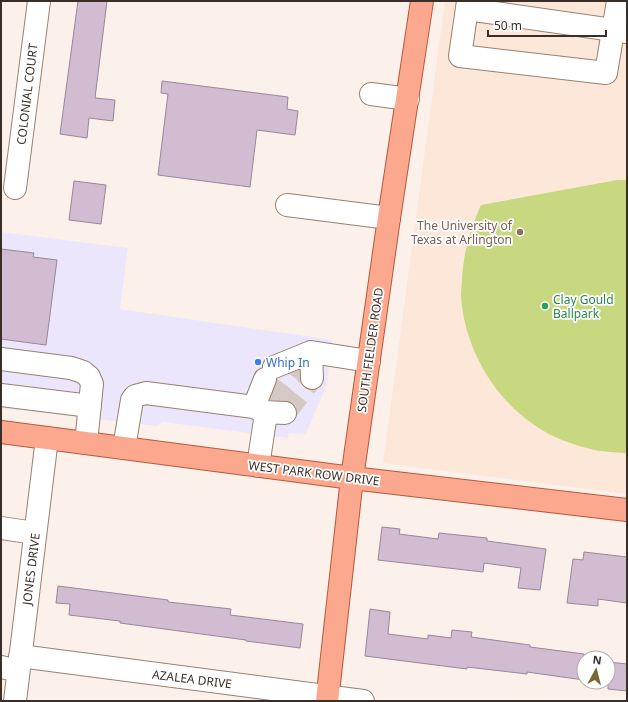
<svg xmlns="http://www.w3.org/2000/svg" width="628" height="702" font-family="'Noto Sans',sans-serif">
<rect width="100%" height="100%" fill="#fcf1ea"/>
<path fill="#ebe6fc" d="M1,232L128,248L120,309L332,340L327,384L308,429L306,434L289,433L288,438L163,422L157,426L1,408Z"/>
<path fill="#fce7d9" d="M445,1H627V494L383,463Z"/>
<path fill="#c8d881" d="M617,180H627V453H624C613,452 601,452 591,449C581,447 571,443 562,440C505,417 465,357 461,296C461,290 462,284 462,278C464,251 470,229 481,205Z"/>
<path fill="#d2bcd2" stroke="#9a859a" d="M78,1H107L95,98L115,100L113,121L89,118L87,138L60,134Z
M162,81L288,97L287,109L298,111L295,135L257,130L250,187L158,175L168,94L161,93Z
M74,181L106,185L101,224L69,220Z
M1,249L34,253L33,257L57,260L46,345L1,339Z
M382,527L400,529L399,534L438,539L439,533L487,538V541L546,549L540,590L518,588L521,568L484,563L483,572L378,560Z
M584,552L627,557V603L598,599V606L567,603L573,559L583,560Z
M58,586L168,600V602L231,609L230,615L303,624L300,648L246,641V640L120,623V621L69,615L70,604L56,603Z
M370,609L390,612L388,634L428,639V635L451,638L452,630L472,632L471,637L530,645V647L584,654V680L527,672V674L467,667V669L365,656Z
M608,662L627,664V691L608,689Z"/>
<g fill="none" stroke-linecap="round" stroke-linejoin="round">
<path stroke="#d5cac3" stroke-width="22" stroke-dasharray="22 11" stroke-linecap="butt" d="M269,400L295,365
M285,413L312,378"/>
<defs>
<path id="minor" d="M468,1L460,56L606,73L618,1
M467,9L627,32
M371,94L408,99
M15,188L39,1
M287,205L389,218
M311,352L312,378
M1,359L71,368L83,372L89,377L92,384L86,443
M274,367L311,352L369,361
M1,395L90,406
M254,407L265,379
M263,412L285,413
M124,448L132,400L135,396L146,393L254,407L263,412L265,420L258,466
M1,528L35,533
M20,656L363,701
M1,667L18,671
M15,701L47,438"/>
<path id="major" d="M1,432L352,478L627,510
M327,701L352,478L389,218L422,1"/>
</defs>
<use href="#minor" stroke="#98806f" stroke-width="24"/>
<use href="#major" stroke="#b6583a" stroke-width="24"/>
<use href="#minor" stroke="#fff" stroke-width="22"/>
<use href="#major" stroke="#fba88f" stroke-width="22"/>
</g>
<circle fill="#8d6e63" stroke="#fff" stroke-width="1.5" cx="520" cy="232" r="4"/>
<circle fill="#2e9e5b" stroke="#fff" stroke-width="1.5" cx="545" cy="306" r="4"/>
<circle fill="#3f7fe0" stroke="#fff" stroke-width="1.5" cx="258" cy="362" r="4"/>
<g text-anchor="middle" dominant-baseline="central" stroke-width="3.5" stroke-linejoin="round" paint-order="stroke">
<g font-size="12" fill="#3a2f28" stroke="#fff">
<text transform="translate(27 94) rotate(-83)">COLONIAL COURT</text>
<text transform="translate(370 350) rotate(-82)">SOUTH FIELDER ROAD</text>
<text transform="translate(314 473) rotate(7)">WEST PARK ROW DRIVE</text>
<text transform="translate(31 569) rotate(-83)">JONES DRIVE</text>
<text transform="translate(192 679) rotate(7)">AZALEA DRIVE</text>
</g>
<g font-size="12" fill="#785e54" stroke="#fff" text-anchor="end">
<text x="512" y="225">The University of<tspan x="512" dy="14">Texas at Arlington</tspan></text>
</g>
<g font-size="12" fill="#27864d" stroke="#fff" text-anchor="start">
<text x="553" y="299">Clay Gould<tspan x="553" dy="14">Ballpark</tspan></text>
</g>
<g font-size="12" fill="#366cbe" stroke="#fff" text-anchor="start">
<text x="266" y="362">Whip In</text>
</g>
</g>
<rect width="628" height="702" fill="none" stroke="#3a2f28" stroke-width="4"/>
<g transform="translate(596 670) rotate(7)"><circle r="19" fill="#ffffff" stroke="#b0aca9"/>
<path d="M0-3L7 15L0 10L-7 15Z" fill="#7b6636"/>
<text y="-6" font-size="11" font-weight="bold" text-anchor="middle" fill="#3a2f28">N</text>
</g>
<path d="M488 30v6h118v-6" fill="none" stroke="#3a2f28" stroke-width="2"/>
<text x="494" y="30" font-size="12" fill="#3a2f28" stroke="#ffffff" stroke-width="3" paint-order="stroke">50 m</text>
</svg>
